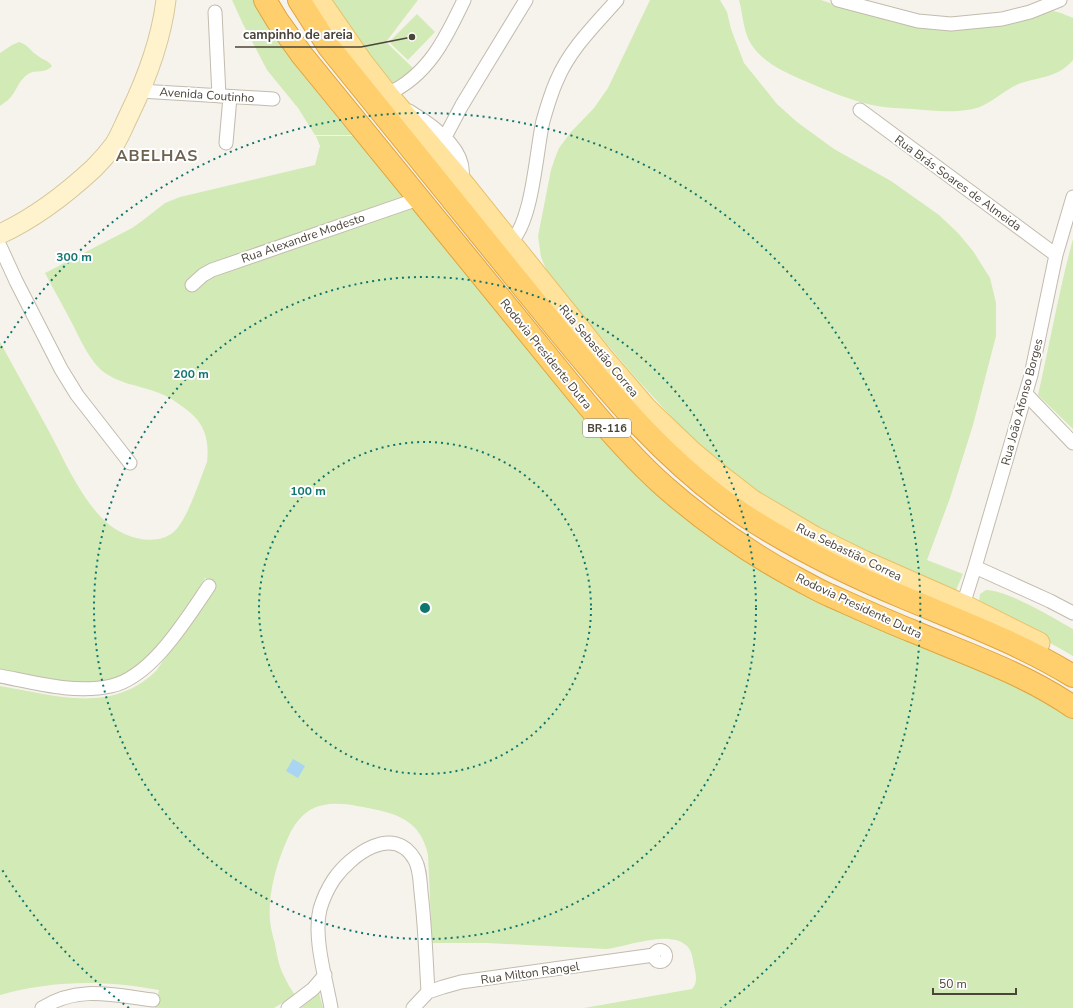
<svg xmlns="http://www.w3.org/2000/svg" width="1073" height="1008" font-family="'Nunito Sans',sans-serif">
<rect width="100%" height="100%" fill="#f6f3ec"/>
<path fill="#d2eab5" d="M232,0H255C281,51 316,91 352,135H315L298,108L267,70L243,24Z
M330,0H418L386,42L413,68L403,77L388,85Z
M650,0H720L727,12L731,29L744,63L777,104L797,122L834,149L891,181L939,215L958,233L973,251L990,278L996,303V336L973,425L950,498L927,560L963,574L953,597L766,501L706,451L678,424L635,377L549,276L541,257L538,236L551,170L555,158L559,148L571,132L594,108L608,88Z
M739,0H821L844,8L901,24L920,28L940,30L969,29L995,26L1034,17L1053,11L1061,13L1073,18V60C1059,77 1040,77 1021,83C1004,89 991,105 973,109C953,113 933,111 913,109C901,108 889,108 877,106C852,101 828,91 805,81C786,73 763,63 751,44C743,31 743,14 739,0Z
M417,14L435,32L408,60L389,42Z
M19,42C29,45 30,51 38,56C43,60 48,60 52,66C45,74 36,69 28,74C19,80 17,90 10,98C8,101 3,103 0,106V53L12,45Z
M316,136H353L723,543L786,585L842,612L950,650L1073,715V1008H584L692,989C698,983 696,974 694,966C693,959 692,951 687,946C669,929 627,947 606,949L487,943H432L428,855C420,816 390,812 357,806C342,803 324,802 310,810C296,819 290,832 284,847C275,869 268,896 270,921C271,929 273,937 275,944C277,955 279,967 284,976C287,983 291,989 295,995L274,1008H155L159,990C104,980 55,980 0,995V686C56,695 110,715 156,671L216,586L205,578L181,617L157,648L136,667L116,680L76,684L0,672V342C17,373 34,404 51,435C66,464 82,500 106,522C121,536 151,547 171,534C186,525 200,479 207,462C210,435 202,419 180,405C174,400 167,396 159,393C139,385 117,384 100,369C88,357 80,339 73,325C64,308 54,290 45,273L132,228L142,221L165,203L180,197L315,165L320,146Z
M1073,239V429L1038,395C1050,343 1059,290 1073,239Z
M986,590C1007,590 1054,618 1073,629V656L979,602L980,594Z
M319,993L323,1008H301Z"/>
<path fill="#a9d4f2" d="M293,759L305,766L298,778L286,771Z"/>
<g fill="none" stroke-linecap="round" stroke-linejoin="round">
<defs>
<path id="street" d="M838,0L918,21L951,24L1002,19L1030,12L1060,0
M215,12L219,96
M140,91L273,99
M387,94C428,76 446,38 464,0
M860,110L1056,255
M409,111C431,124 470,150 461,181
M445,137L462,105L526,0
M226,143L230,97
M510,243C533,222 536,151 543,121C547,107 551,93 557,80C570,49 595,25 617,0
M0,246L16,281L61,369L77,395L130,463
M192,285L203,275L212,270L418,199
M1026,394L1073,443
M975,567L1050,601L1073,613
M963,605L975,567L1031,375L1056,255L1073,197
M0,676C36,683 75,694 111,686C152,677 187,618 209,586
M654.5 956a5.5 5.5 0 1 1 11 0a5.5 5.5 0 1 1-11 0Z
M42,1008C78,985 113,995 153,1000
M288,1008L313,989L325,975
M331,1008C326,979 313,938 320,909C323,899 328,888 334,879C350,856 394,822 415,860C420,869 420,881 421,892C425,925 426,959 428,992
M413,1008L428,992L443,987L461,982L654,955"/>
<path id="secondary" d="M0,234C35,218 66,194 94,168C101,161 108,153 114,145C120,136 124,125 129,115C147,78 161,41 166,0"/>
<path id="primary" d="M319,0L362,62L387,94L461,181L603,358L646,408L692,452L722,477L753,501L814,537L863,561L963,605L1039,643"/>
<path id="highway" d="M265,0L277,20L302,55L575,390C603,424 632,458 665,487C705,522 748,552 794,577C806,583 817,590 829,595C856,607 884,620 912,631C966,654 1024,673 1073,707
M299,0L329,47C395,129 461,210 527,292C594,374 660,461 750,519C799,550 852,576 905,598C962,622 1021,644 1073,676"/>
</defs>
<use href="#street" stroke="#c2bbae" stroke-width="15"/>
<use href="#secondary" stroke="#d6c79b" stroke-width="21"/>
<use href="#primary" stroke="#e6c16a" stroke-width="23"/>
<use href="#highway" stroke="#e0a43c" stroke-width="24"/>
<use href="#street" stroke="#fff" stroke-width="13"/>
<use href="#secondary" stroke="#fff3cd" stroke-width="19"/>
<use href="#primary" stroke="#ffe39c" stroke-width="21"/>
<use href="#highway" stroke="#ffcf6e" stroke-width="22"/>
</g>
<g fill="none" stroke="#0f766e" stroke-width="2" stroke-dasharray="2 4">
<circle cx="425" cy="608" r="166"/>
<circle cx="425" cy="608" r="331"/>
<path d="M129 1008A497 497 0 0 1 1 868M1 348A497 497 0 1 1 721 1008"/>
</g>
<g text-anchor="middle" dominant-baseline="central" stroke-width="4" stroke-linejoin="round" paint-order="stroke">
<rect fill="#fff" stroke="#817c74" stroke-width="1" x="583" y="419" width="48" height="18" rx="3"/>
<g font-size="11" font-weight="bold" fill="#4b4439">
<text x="607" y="428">BR-116</text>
</g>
<g font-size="12" fill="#4b4439" stroke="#fff">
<text transform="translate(207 95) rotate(4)">Avenida Coutinho</text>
<text transform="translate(958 183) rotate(36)">Rua Brás Soares de Almeida</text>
<text transform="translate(303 238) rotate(-19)">Rua Alexandre Modesto</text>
<text transform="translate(599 351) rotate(50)">Rua Sebastião Correa</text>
<text transform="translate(546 354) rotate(51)">Rodovia Presidente Dutra</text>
<text transform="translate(1022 402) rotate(-75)">Rua João Afonso Borges</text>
<text transform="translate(849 552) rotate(26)">Rua Sebastião Correa</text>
<text transform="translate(859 606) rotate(25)">Rodovia Presidente Dutra</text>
<text transform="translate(530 973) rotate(-8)">Rua Milton Rangel</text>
</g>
<g font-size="16" font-weight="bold" letter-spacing="1" fill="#6e6250" stroke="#fff">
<text x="157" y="156">ABELHAS</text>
</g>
</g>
<circle cx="425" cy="608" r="6" fill="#0f766e" stroke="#fff" stroke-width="2"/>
<g font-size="12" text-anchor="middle" font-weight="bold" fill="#0f766e" stroke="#fff" stroke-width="4" stroke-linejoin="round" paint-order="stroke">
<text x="74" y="261">300 m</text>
<text x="191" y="378">200 m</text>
<text x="308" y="495">100 m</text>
</g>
<path fill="none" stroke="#4b4439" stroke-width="1.5" d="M412 37L361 47H235"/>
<circle fill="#4b4439" stroke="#fff" stroke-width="1.5" cx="412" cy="37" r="4"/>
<g font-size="13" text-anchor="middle" font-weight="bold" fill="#4b4439" stroke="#fff" stroke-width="4" stroke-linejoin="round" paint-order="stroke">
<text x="298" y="39">campinho de areia</text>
</g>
<path d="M933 988v6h83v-6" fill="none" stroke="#4b4439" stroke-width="2"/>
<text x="939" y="988" font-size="12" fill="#4b4439" stroke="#ffffff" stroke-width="3" paint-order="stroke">50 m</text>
</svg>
